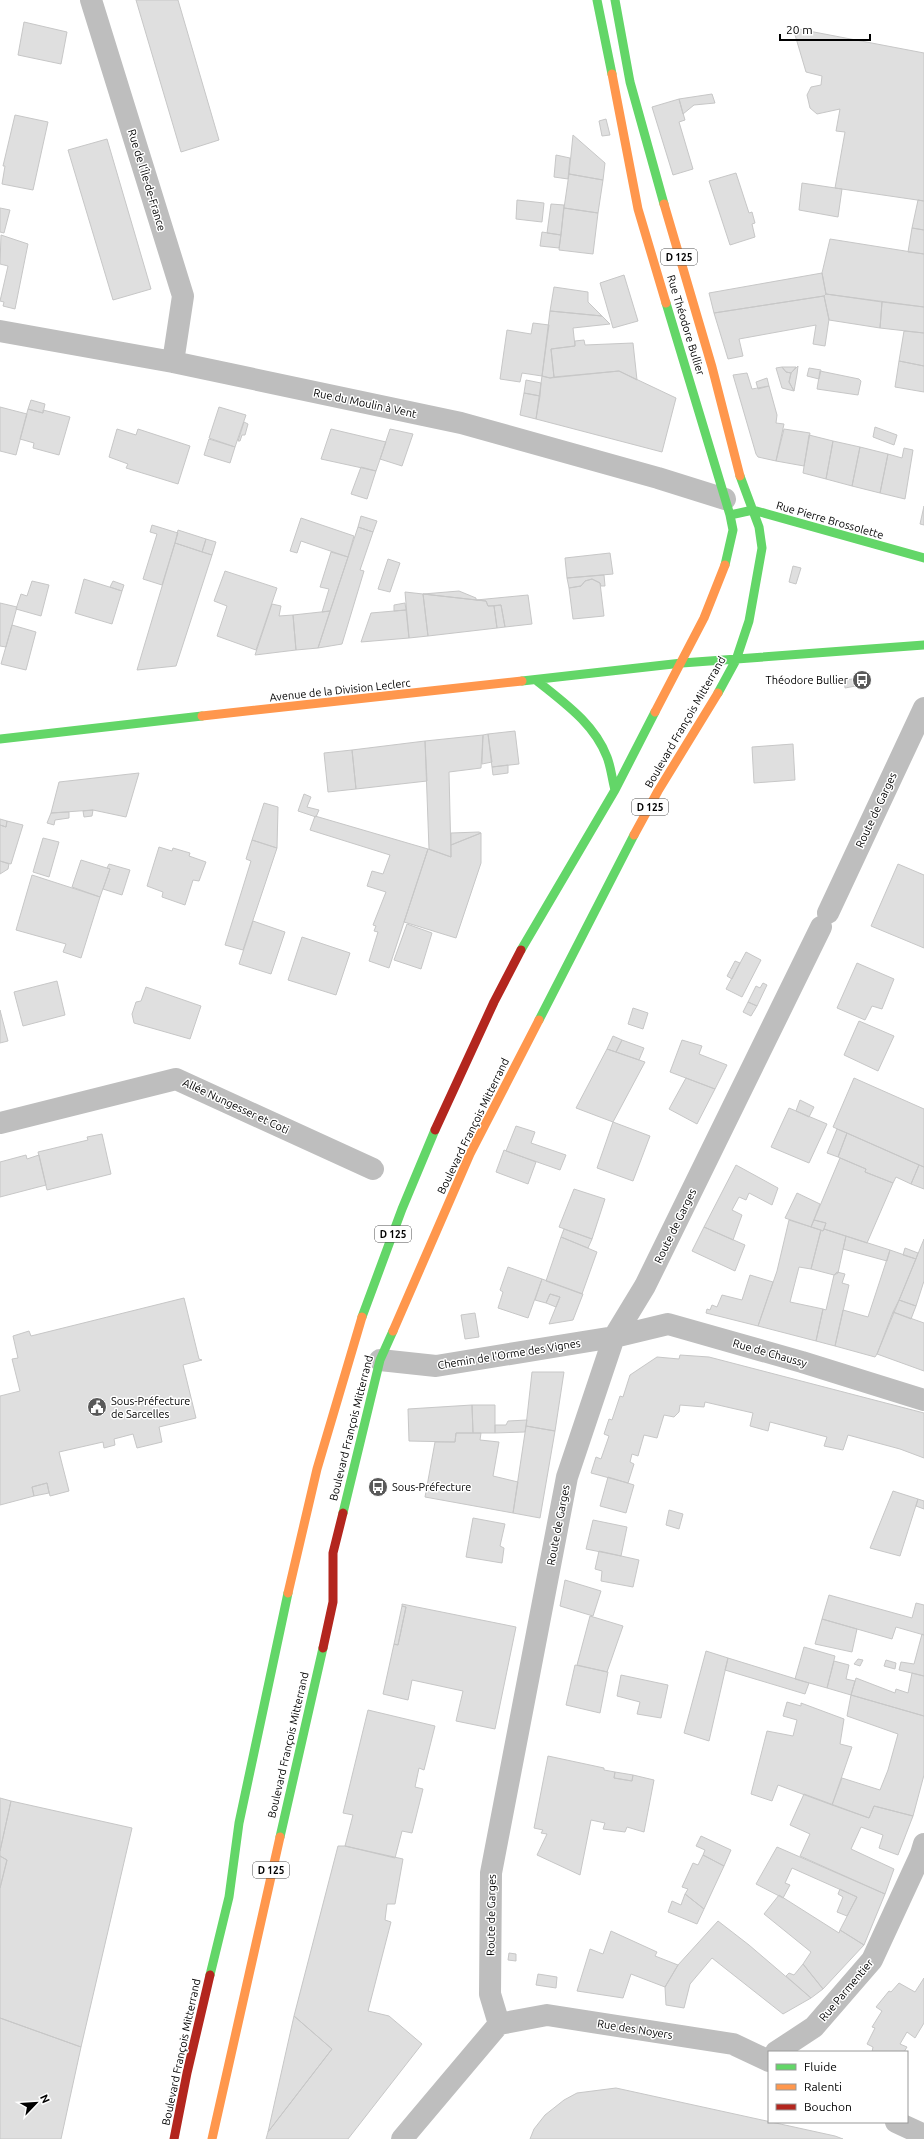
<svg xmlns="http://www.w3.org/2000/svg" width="924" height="2139" font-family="Ubuntu,sans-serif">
<rect width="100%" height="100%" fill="#fff"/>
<path fill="#dfdfdf" stroke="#c7c7c7" d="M136,0H178L219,140L181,152Z
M24,22L67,32L61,64L18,55Z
M793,28L924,53V201L835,188L845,132L836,131L840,109L817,114L810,108L807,95L811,87L821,85L822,76L806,72Z
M712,94L715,103L694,105L683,114L679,99Z
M679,99L685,120L679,122L693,169L673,175L652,107Z
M15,115L48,122L33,190L2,184L5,166H3Z
M606,119L610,135L602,136L599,121Z
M573,135L605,163L603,180L569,174Z
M107,139L151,289L113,300L68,150Z
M556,155L570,158L568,179L554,177Z
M736,173L749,213L752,212L755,223L752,224L755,237L730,245L709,181Z
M569,174L603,180L598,213L564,208Z
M802,183L842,189L838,217L799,210Z
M517,200L544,203L542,222L516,219Z
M918,200L924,201V230L912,228Z
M551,204L564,205L561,235L547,233Z
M0,208L10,210L4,233L0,232Z
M564,208L598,213L593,254L559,250Z
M912,228L924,230V254L908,252Z
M542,232L561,235L559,248L540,246Z
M1,235L28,244L15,309L3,306L4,302L0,301L8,266L0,264Z
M830,239L924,254V307L826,294L822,273Z
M822,273L826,294L824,296L714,313L709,293Z
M624,275L638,321L613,328L600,283Z
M554,287L588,292V302L602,316L550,311Z
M826,294L882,302L880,328L829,320L824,296Z
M824,296L829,319L825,346L813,344L816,325L739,339L743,356L728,359L714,313Z
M882,302L924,307V333L880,328Z
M550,311L602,316L610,324L573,328L575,346L551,349L554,377L550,378L542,376Z
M533,323L549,325L542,376L522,373L520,382L500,379L507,330L531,334Z
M904,331L924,333V366L899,361Z
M584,340L585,345L633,343L637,380L619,371L554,377L551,349L575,346V341Z
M899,361L924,366V392L895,387Z
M798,366L797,374L794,391L789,382L791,373Z
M782,367H796L791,373L786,372Z
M782,367L786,372L791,373L789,382L794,391L782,388L776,368Z
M809,368L821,370L819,379L807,376Z
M619,371L676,398L662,452L536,419L542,376L550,378Z
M820,371L859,379L861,381L858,395L817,389Z
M747,373L752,389L769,386L777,415L776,423L784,424L776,461L758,457L756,454L733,375Z
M767,378L769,386L758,389L756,382Z
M526,380L541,383L540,396L524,393Z
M524,393L540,396L536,419L520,415Z
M31,400L45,404L43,413L28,409Z
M0,407L27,414L16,455L0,451Z
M219,407L246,415L235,447L209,438Z
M28,409L43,413V410L70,417L59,455L33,448L34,443L20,439Z
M244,422L248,424L245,435H242L240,441H238Z
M875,427L897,435L894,445L873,437Z
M117,429L136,435L138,429L190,446L178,484L126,468L128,464L109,457Z
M331,429L386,442L376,471L321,459Z
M390,429L413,434L402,466L380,459Z
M784,429L810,433L804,466L776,461Z
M809,435L833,441L826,479L803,473Z
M209,439L235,447L230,463L204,455Z
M833,441L860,447L852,486L826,479Z
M860,447L888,454L880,493L852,486Z
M904,448L913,450L905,499L880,493L888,454L902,458Z
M361,467L376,471L367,499L351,494Z
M924,506V525L920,524Z
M361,516L377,521L373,532L358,527Z
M301,518L354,536L348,557L301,541L297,553L290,551Z
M152,525L178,533L162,585L143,579L157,534L150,532Z
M358,527L373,532L360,570L364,571L342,644L318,648Z
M178,530L206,539L202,552L175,543Z
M206,539L216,542L212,555L202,552Z
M175,543L212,555L176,666L137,670Z
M331,552L348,557L330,611L322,612L329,589L320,587Z
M610,553L613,574L567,578L565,558Z
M388,559L400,563L390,592L378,589Z
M793,566L801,568L796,584L789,582Z
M225,571L277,588L256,650L217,636L227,606L214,601Z
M604,575L605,586H601L600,583L592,579L585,581L581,586L569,588L567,578Z
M84,579L122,591L112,624L75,613Z
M592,579L600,583L604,616L573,619L569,588L581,586L585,581Z
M32,581L49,585L41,616L16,609L21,594L27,596Z
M113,581L124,585L122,591L110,587Z
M459,591L476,598V600L423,594Z
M405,592L423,594L428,636L409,638Z
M423,594L486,601L488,606H494L497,628L428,636Z
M528,595L532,624L505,627L501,605L488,606L486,601L476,600Z
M0,603L17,607L6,647L0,646Z
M405,603L406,610L394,611V605Z
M272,604L281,606L279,616L293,615L296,650L255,655Z
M501,605L505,627L497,628L494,606Z
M406,610L409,638L361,642L371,613Z
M330,611L318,648L296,650L293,615Z
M12,625L36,632L26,670L1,664Z
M861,678V685L845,688L844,680Z
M515,731L519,764L492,767L488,734Z
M488,734L492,762L482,764L483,735Z
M483,735L481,768L449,772L451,857L429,849L425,741Z
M425,741L427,781L356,789L352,750Z
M793,744L795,780L754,783L752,747Z
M352,750L356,789L328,792L324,753Z
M508,765V773L493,775L492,767Z
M139,773L126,817L93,810L51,813L59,782Z
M304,794L311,797L307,807L319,810L316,817L298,811Z
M264,803L278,807L277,848L252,840Z
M93,810L92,816L84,817L83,811Z
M69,812V818L55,820L54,825L47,823L51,813Z
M315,816L428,849L389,968L369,961L378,932L374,931L376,926L373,925L386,892L367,886L372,871L383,874L390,855L310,830Z
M0,819L7,821L6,827L0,825Z
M7,821L23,825L11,864L0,861V825L6,827Z
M451,833L479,832L481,833L451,845Z
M481,833V863L456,938L404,922L428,849L451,857V845Z
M43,838L59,842L49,877L33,872Z
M252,840L277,848L243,950L225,945L251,861L246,859Z
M159,847L172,851L173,848L190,853L189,856L206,862L199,881L193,880L185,905L162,897L163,892L147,886Z
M81,860L110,869L100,897L72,887Z
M0,861L9,864L8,869L0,874Z
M109,864L130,870L122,895L103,889L110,869L107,868Z
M898,864L924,875V948L871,926Z
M32,875L100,897L81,958L63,952L66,944L16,930Z
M253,921L285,932L271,974L239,964Z
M407,924L432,933L421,969L394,960Z
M302,937L350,953L336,995L288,980Z
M746,952L761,960L742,997L726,989Z
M735,961L740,963L732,979L727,976Z
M857,963L894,979L882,1009L872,1006L865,1020L837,1008Z
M57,981L65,1015L23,1026L14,992Z
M763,983L767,985L757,1006L748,1002L756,986L760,988Z
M146,987L201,1006L190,1039L134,1023L132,1014L136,1002L141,1001Z
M748,1002L757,1006L751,1016L743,1012Z
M633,1008L648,1013L643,1029L628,1024Z
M0,1010L8,1041L0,1043Z
M859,1021L894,1036L878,1071L844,1055Z
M613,1036L622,1040L616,1052L607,1049Z
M622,1040L644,1048L639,1060L616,1052Z
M682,1040L702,1046L699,1054L727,1065L715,1089L670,1072Z
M607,1049L645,1062L613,1122L576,1108Z
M686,1078L715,1089L697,1124L669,1109Z
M854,1078L924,1109V1167L833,1127Z
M800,1100L814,1107L809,1117L796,1111Z
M789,1108L827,1124L809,1163L771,1147Z
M613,1122L650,1136L633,1181L597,1168Z
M516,1126L535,1132L531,1143L566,1155L560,1170L506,1151Z
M837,1129L847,1133L838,1157L827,1153Z
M847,1133L919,1165L911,1184L896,1177L893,1183L865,1172L866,1169L838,1157Z
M102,1134L111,1174L47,1190L38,1152L88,1140L87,1137Z
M504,1150L536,1162L528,1184L496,1172Z
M26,1155L27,1159L39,1155L46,1185L0,1197V1162Z
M840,1158L866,1169L865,1172L893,1183L867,1243L824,1229L826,1223L814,1220Z
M736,1165L778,1188L772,1205L749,1193L746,1200L739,1197L732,1210L742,1215L733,1240L704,1227Z
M919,1165L924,1167V1189L911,1184Z
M574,1189L605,1199L592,1239L559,1227Z
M797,1193L820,1204L811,1227L785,1218Z
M789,1220L821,1230L811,1269L799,1267L790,1302L823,1309L816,1341L758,1326L777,1271Z
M814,1220L826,1223L823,1231L811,1227Z
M704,1227L745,1245L735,1271L692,1251Z
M564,1229L592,1239L588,1248L561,1237Z
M824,1229L846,1236L838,1273L834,1275L811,1269L821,1230L823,1231Z
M846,1236L890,1250L887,1261L843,1249Z
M561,1237L597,1252L582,1294L546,1281Z
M924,1239V1281L916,1306L899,1300Z
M905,1248L918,1253L916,1259L903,1255Z
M890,1250L916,1259L877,1354L875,1357L835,1346L843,1310L868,1317Z
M508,1267L542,1279L528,1318L498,1308L503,1292L500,1290Z
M837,1272L845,1274L842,1283L849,1285L835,1346L816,1341L823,1309L826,1310L834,1275Z
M750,1275L773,1282L758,1326L706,1313L707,1309L710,1310L712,1305L717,1307L722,1295L742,1300Z
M542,1279L583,1294L573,1320L549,1324L560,1297L550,1294L546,1303L535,1300Z
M550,1294L560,1297L556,1307L546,1303Z
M184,1298L199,1359L202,1360L183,1365L196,1418L159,1427L162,1442L137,1448L133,1434L114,1439L115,1445L104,1448L103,1442L59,1452L69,1491L50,1496L47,1483L32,1487L34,1496L0,1505V1396L20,1391L12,1359L18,1358L13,1336L29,1331L31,1336Z
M899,1300L916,1306L911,1319L893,1312Z
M893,1312L924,1323V1371L877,1354Z
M475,1313L479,1337L465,1339L461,1315Z
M680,1355L709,1357L924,1413V1458L900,1449L848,1435L843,1450L824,1446L827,1437L770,1422L768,1431L750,1426L753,1413L705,1402L704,1407L680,1405L679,1412L674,1417L664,1415L657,1438L644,1435L638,1456L632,1454L630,1462L634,1464L628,1483L591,1473L596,1457L601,1459L609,1436L604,1434L609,1419L612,1420L620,1396L623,1397L630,1375L657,1357L679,1359Z
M532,1372H564L555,1431L526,1426Z
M472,1405H495V1433H473Z
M472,1405L473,1433H456L455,1442L409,1441L408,1409Z
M527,1420L525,1432L495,1433V1425H506L508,1421Z
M526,1426L555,1431L540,1518L513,1513Z
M456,1433H481L480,1440L499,1442L493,1476L518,1482L513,1513L425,1497L435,1442H455Z
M608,1477L634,1485L626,1513L600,1506Z
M47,1483L49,1493L34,1496L32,1487Z
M893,1491L918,1499L900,1556L870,1548Z
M918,1499L924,1501V1509L916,1506Z
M669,1510L683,1514L679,1529L666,1525Z
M473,1518L505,1524L500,1546L504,1548L502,1563L466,1557Z
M593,1520L627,1527L621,1556L586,1549Z
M599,1551L639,1560L633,1587L601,1581L602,1571L595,1569Z
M565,1580L601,1591L593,1616L560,1606Z
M829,1595L912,1618L916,1603L924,1605V1635L896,1627L892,1639L822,1619Z
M402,1604L516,1627L495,1729L456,1721L463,1691L412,1680L408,1700L383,1694L394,1644L398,1645L406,1607L402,1606Z
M402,1606L406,1607L398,1645L394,1644Z
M590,1616L623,1626L607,1672L577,1665Z
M822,1619L857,1629L852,1652L815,1644Z
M922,1634L924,1635V1676L899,1670L901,1662L914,1664Z
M804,1647L835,1656L827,1688L795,1679Z
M706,1651L728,1658L709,1741L684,1733Z
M728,1658L809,1683L805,1694L725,1670Z
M858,1659L863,1660L860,1666L854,1664Z
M886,1660L896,1663L895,1669L884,1666Z
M834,1661L849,1665L846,1679L855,1681L851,1695L827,1688Z
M575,1665L608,1672L600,1713L566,1705Z
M912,1673L924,1676V1716L851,1695L856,1678L895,1693L896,1689L908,1693Z
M621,1675L668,1685L661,1718L637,1714L640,1702L617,1696Z
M851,1695L924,1716V1775L913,1816L874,1806L869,1818L832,1805L842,1778L880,1790L888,1770L898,1734L847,1716Z
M787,1702L801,1706V1703L844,1719L840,1744L852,1747L832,1805L778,1785L772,1801L751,1794L767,1731L793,1736L797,1720L783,1716Z
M368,1710L435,1726L424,1770L419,1768L415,1787L423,1789L412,1833L402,1831L395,1858L345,1846L353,1815L343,1813Z
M548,1756L604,1768V1770L615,1772L614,1778L632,1781L633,1775L654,1780L644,1832L627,1827L625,1832L603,1829L605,1823L591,1820L580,1875L537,1855L547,1834L541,1833L543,1830L534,1828Z
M615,1772L633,1775L632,1781L614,1778Z
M804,1794L869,1818L874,1806L913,1816L898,1855L879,1848L883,1835L861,1827L851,1849L894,1869L885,1894L800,1856L810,1834L790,1825Z
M0,1798L11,1801L0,1851Z
M11,1801L132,1828L81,2047L0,2018V1888L7,1860L0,1856V1851Z
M701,1836L731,1850L724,1866L703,1855L705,1850L696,1846Z
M338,1846H345L403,1859L395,1904H387L385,1920L391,1922L368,2011L389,2016L422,2044L348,2139H266L268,2132L332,2049L294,2016Z
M777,1847L885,1894L864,1945L840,1930L857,1897L792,1868L785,1883L790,1885L783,1898L756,1884Z
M703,1855L724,1866L704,1909L685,1894L688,1889L682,1887L693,1863L698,1865Z
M0,1856L7,1860L0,1888Z
M840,1889L857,1897L847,1916L837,1912L843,1897L838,1894Z
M685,1894L704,1909L697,1924L668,1912L672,1901L681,1905Z
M779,1895L839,1933L840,1930L864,1945L823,1989L803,1964L811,1952L764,1914Z
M718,1921L749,1945L811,1998L783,2014L712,1958L690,1984L684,2008L666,2005L665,1987L678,1965Z
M611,1931L657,1952L655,1956L678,1965L665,1987L631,1974L623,1998L577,1991L590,1949L603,1954Z
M509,1953L516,1954V1961L508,1960Z
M803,1964L823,1989L811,1998L786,1976L789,1973L794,1975Z
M538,1974L557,1977L556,1988L536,1985Z
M924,1978V2023L915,2038L907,2032L900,2044L907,2047L904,2052H872L873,2047L867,2044L875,2028L872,2027L882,2011L876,2007L889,1991L891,1992L899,1983L915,1992Z
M294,2016L332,2049L268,2132Z
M0,2018L81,2047L61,2139H0Z
M616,2088L835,2136L843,2139H530L534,2129L545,2115L564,2100L577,2093Z"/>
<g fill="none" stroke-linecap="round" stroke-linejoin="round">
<path stroke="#bebebe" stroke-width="22" d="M91,0L183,296L173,362
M0,331L173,362L461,423L658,478L725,499
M828,913L924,708
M0,1123L176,1079L373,1169
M380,1360L436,1366L614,1337L668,1324L802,1362L924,1400
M499,2024L547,2015L733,2044L769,2061
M776,2052L814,2027L872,1960L921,1854L924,1844
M896,2122L924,2135
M402,2139L499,2024L490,1994L491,1873L567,1477L614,1337L645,1286L821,927"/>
<path stroke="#63d668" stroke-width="9" d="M597,0L612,74
M615,0L630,82L664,204
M666,303L730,515L733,530L725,565
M730,515L753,510L924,558
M536,680C563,702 594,723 607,757C611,767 612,779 615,790
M522,681L682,663L924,645
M718,693L736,660L749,621L762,548L759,527L740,476
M0,739L202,716
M521,950L615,790L655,712
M539,1020L634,835
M362,1317L402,1209L435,1130
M343,1513L380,1360L393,1331
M280,1837L323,1648
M210,1975L229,1897L239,1823L288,1593"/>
<path stroke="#ff974d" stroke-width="9" d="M612,74L638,209L666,303
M664,204L712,367L740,476
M655,712L704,618L725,565
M202,716L522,681
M634,835L658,791L718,693
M393,1331L470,1154L539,1020
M288,1593L317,1469L362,1317
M212,2139L280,1837"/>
<path stroke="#b3261e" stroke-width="9" d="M435,1130L494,1002L521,950
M323,1648L333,1602V1553L343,1513
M174,2139L187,2073L210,1975"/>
</g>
<defs>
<symbol id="bus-disc" viewBox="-11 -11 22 22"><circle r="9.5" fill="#595959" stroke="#fff"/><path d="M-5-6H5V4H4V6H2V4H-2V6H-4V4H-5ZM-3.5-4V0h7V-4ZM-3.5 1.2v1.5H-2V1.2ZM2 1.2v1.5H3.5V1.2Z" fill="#fff"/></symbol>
<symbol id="civic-disc" viewBox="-11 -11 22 22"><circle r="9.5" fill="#595959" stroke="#fff"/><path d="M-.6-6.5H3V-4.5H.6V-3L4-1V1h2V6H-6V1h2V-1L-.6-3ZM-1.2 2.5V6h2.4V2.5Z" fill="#fff"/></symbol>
</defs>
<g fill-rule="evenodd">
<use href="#bus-disc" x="851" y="669" width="22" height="22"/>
<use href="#civic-disc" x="86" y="1396" width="22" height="22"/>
<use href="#bus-disc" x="367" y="1476" width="22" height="22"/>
</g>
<g text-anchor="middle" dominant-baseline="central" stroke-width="3" stroke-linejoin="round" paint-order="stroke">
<g fill="#fff" stroke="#4c4c4c" stroke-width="1">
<rect x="661" y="249" width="36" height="16" rx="3"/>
<rect x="632" y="799" width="36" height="16" rx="3"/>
<rect x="375" y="1226" width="36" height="16" rx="3"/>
<rect x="253" y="1862" width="36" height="16" rx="3"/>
</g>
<g font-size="10" font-weight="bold" fill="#000">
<text x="679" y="257">D 125</text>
<text x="650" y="807">D 125</text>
<text x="393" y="1234">D 125</text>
<text x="271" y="1870">D 125</text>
</g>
<g font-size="11" fill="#000" stroke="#fff">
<text transform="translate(147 180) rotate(73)">Rue de l'Île-de-France</text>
<text transform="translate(686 325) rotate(73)">Rue Théodore Bullier</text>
<text transform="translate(365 403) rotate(12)">Rue du Moulin à Vent</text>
<text transform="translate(830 520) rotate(16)">Rue Pierre Brossolette</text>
<text transform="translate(340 690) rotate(-6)">Avenue de la Division Leclerc</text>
<text transform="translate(685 722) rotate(-60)">Boulevard François Mitterrand</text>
<text transform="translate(876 810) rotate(-65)">Route de Garges</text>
<text transform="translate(236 1106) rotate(25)">Allée Nungesser et Coti</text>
<text transform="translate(473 1126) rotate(-64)">Boulevard François Mitterrand</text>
<text transform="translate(675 1226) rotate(-64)">Route de Garges</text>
<text transform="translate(770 1353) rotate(16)">Rue de Chaussy</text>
<text transform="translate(509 1354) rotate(-9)">Chemin de l'Orme des Vignes</text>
<text transform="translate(351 1428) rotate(-76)">Boulevard François Mitterrand</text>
<text transform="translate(558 1525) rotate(-79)">Route de Garges</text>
<text transform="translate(288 1745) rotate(-77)">Boulevard François Mitterrand</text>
<text transform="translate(491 1915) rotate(-89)">Route de Garges</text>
<text transform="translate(846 1990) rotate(-50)">Rue Parmentier</text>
<text transform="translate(635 2029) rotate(9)">Rue des Noyers</text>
<text transform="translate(181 2052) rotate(-78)">Boulevard François Mitterrand</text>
</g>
<g font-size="11" fill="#000" stroke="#fff" text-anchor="start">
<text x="848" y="680" text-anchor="end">Théodore Bullier</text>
<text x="111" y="1401">Sous-Préfecture<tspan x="111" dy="13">de Sarcelles</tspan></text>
<text x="392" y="1487">Sous-Préfecture</text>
</g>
</g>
<rect x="768" y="2051" width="140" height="72" fill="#ffffff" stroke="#999999"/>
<rect x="776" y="2064" width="20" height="6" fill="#63d668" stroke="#999999"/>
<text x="804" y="2071" font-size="12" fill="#000000">Fluide</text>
<rect x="776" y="2084" width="20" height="6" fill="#ff974d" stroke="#999999"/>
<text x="804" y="2091" font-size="12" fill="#000000">Ralenti</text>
<rect x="776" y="2104" width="20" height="6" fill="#b3261e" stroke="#999999"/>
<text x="804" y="2111" font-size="12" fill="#000000">Bouchon</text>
<g transform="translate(36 2103) rotate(65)" stroke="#ffffff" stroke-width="3" paint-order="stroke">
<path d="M0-3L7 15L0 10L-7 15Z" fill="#000000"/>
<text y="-6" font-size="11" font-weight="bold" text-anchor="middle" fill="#000000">N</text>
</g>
<path d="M780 34v6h90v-6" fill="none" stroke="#000000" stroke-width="2"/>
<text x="786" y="34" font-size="12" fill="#000000" stroke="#ffffff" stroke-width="3" paint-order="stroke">20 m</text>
</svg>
